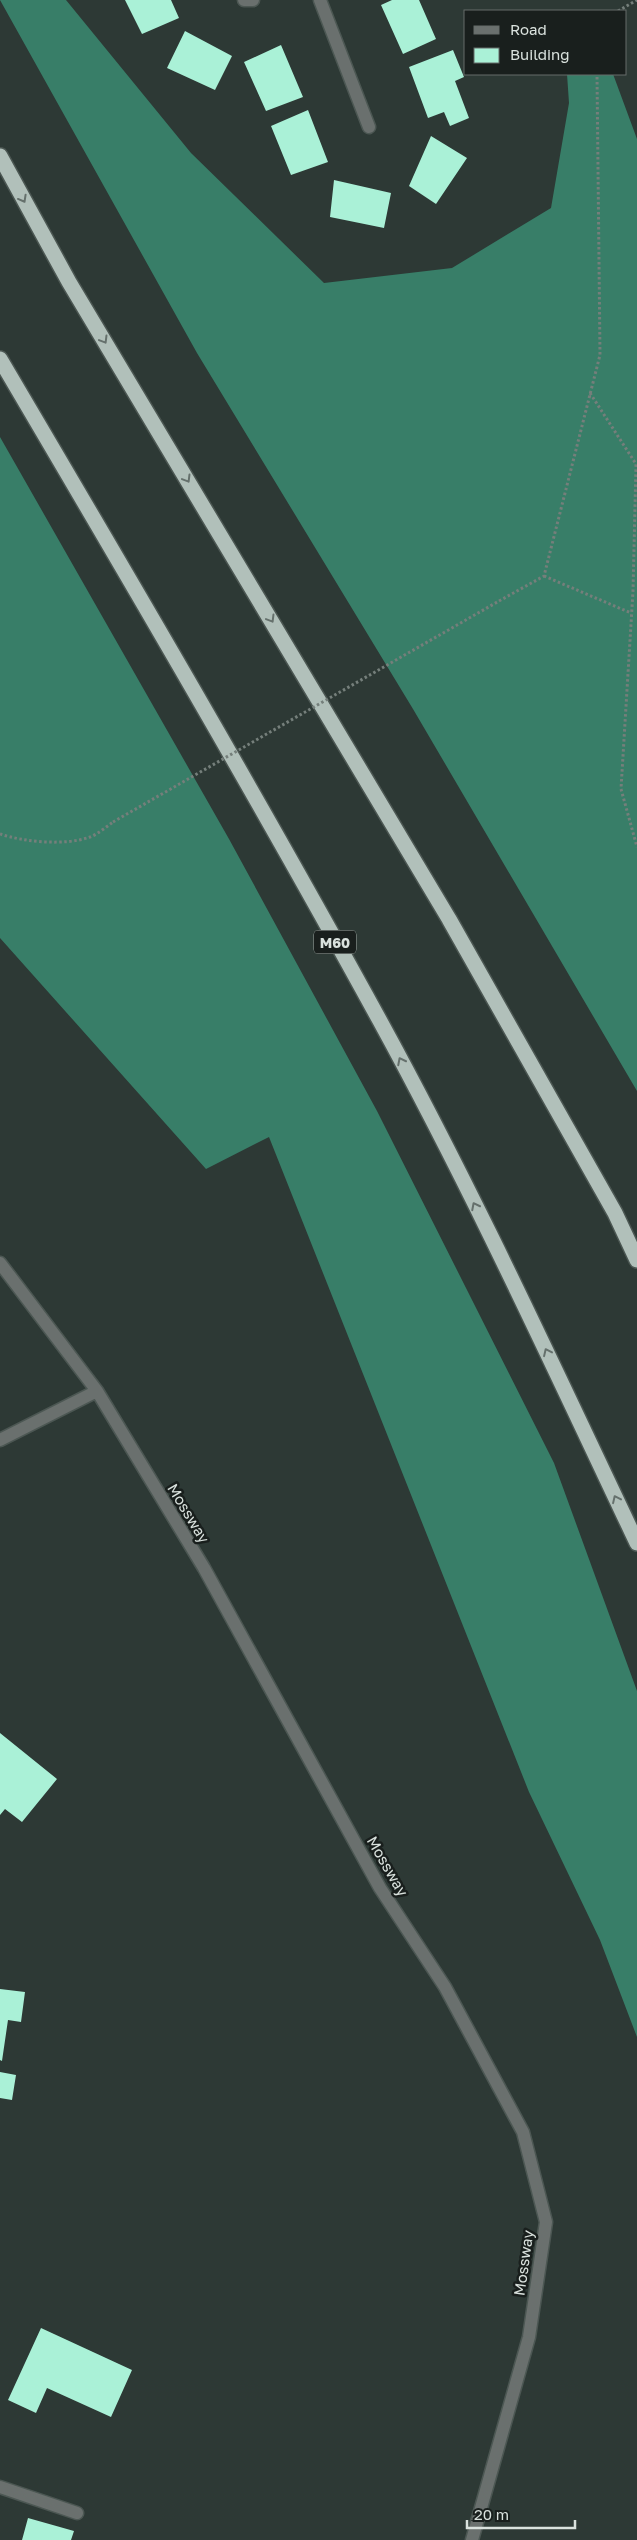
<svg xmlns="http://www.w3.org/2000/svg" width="637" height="2540" font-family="'Golos Text',sans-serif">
<rect width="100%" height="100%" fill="#2d3935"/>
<path fill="#387e68" d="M0,0H66L191,153L324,283L452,268L551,208L569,103L567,74H613L637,139V1091L413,709L197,353Z
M0,437L229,839L377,1111L554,1463L637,1691V2037L600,1940L529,1792L269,1137L206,1169L0,938Z"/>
<path fill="#aaf1d7" d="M125,0H171L179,18L142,34Z
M392,0H419L436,39L403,54L381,5Z
M185,31L232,56L215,90L167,68Z
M281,45L303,97L266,111L244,62Z
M453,50L464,77L455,81L469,118L450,126L444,112L428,118L409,67Z
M308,110L328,162L291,175L271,126Z
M431,136L467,158L436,204L409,186Z
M334,180L391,193L384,228L330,217Z
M0,1733L57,1779L22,1822L5,1809L0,1815Z
M0,1989L25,1992L21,2022L8,2020L2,2061L0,2060Z
M0,2072L16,2075L12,2100L0,2098Z
M41,2328L132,2370L111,2417L47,2388L36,2413L8,2400Z
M28,2518L74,2531L71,2540H22Z"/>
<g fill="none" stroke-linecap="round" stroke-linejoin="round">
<defs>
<path id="minor" d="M244,0H253
M320,0L369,127
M0,1263L97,1391L204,1568L380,1888L445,1987L523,2132L546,2222L529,2337L472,2540
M0,1440L97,1391
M0,2487L77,2513"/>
<path id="highway" d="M0,156L69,282L449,919L615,1213L637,1260
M0,359C129,578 258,798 380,1021C473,1191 554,1368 637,1543"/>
</defs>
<use href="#minor" stroke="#4c5753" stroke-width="15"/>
<use href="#highway" stroke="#4c5753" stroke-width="18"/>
<path stroke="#757f7b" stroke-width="3" stroke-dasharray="2.5 2.5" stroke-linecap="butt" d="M618,11L637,0
M590,393L636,464L633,591L621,789L637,847
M544,576L631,613
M499,601L544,576L600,355L597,74
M0,834C24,842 65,846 90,837C98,834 106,827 113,822"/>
<use href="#minor" stroke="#6a706e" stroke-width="12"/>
<use href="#highway" stroke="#b1c0ba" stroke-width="15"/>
<path stroke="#757f7b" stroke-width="3" stroke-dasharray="2.5 2.5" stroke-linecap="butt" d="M113,822L499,601"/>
</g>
<defs><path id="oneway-chevron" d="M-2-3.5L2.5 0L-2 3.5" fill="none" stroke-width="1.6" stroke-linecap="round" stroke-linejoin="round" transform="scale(1.25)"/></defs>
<g stroke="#65706c">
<use href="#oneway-chevron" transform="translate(23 199) rotate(61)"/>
<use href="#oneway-chevron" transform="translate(104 340) rotate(59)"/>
<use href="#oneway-chevron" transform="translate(187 479) rotate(59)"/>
<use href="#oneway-chevron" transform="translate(271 619) rotate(59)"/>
<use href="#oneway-chevron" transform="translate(401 1061) rotate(-117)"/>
<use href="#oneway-chevron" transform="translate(475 1206) rotate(-117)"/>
<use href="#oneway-chevron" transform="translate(547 1352) rotate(-115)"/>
<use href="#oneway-chevron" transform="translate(616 1499) rotate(-115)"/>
</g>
<g text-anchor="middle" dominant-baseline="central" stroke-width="5" stroke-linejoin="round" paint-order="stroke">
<rect fill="#191f1d" stroke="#a0a8a4" stroke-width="1" x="314" y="930.5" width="42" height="23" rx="4"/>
<g font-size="14" font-weight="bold" fill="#dae2de">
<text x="335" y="942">M60</text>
</g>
<g font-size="15" fill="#dae2de" stroke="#191f1d">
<text transform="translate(189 1513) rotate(59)">Mossway</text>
<text transform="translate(388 1866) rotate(60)">Mossway</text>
<text transform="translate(523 2263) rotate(-82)">Mossway</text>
</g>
</g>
<rect x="464" y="10" width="162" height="65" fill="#191f1d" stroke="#666d6a"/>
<rect x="474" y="26" width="25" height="8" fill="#6a706e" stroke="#666d6a"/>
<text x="510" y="35" font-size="15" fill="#dae2de">Road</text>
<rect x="474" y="48" width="25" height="15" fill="#aaf1d7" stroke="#666d6a"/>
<text x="510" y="60" font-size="15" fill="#dae2de">Building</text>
<path d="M467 2520v8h108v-8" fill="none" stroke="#dae2de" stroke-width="2.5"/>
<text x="474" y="2520" font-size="15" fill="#dae2de" stroke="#191f1d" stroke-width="4" paint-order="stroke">20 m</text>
</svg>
